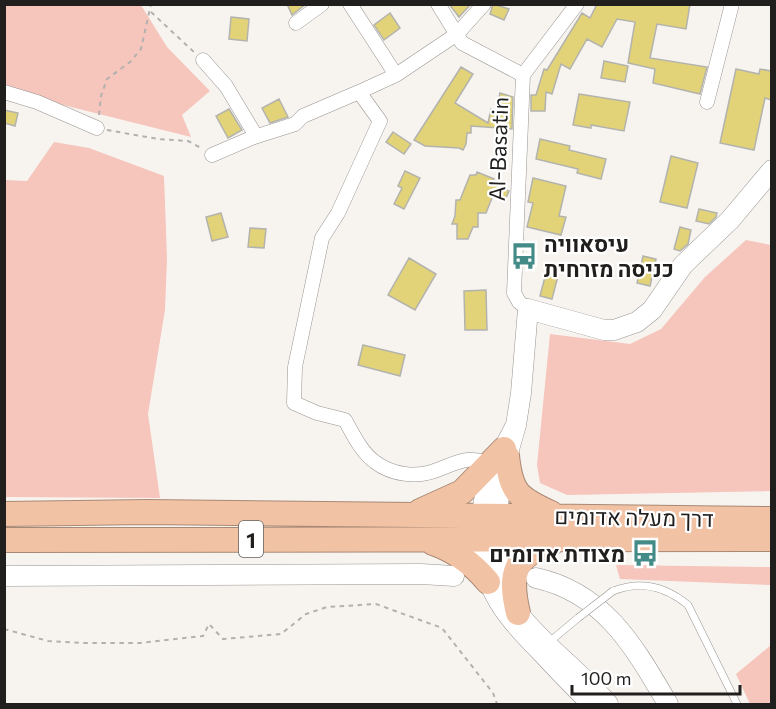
<svg xmlns="http://www.w3.org/2000/svg" width="776" height="709" font-family="Commissioner,Heebo,sans-serif">
<rect width="100%" height="100%" fill="#f7f4f0"/>
<path fill="#f6c5bc" d="M4,5H141L167,47L210,91L182,115L191,137L11,92L5,94Z
M54,142L89,148L164,176L167,258L165,310L148,414L160,498L5,497V180L27,181Z
M746,240L771,245V491L567,495L540,483L537,465L550,334L630,344L661,329L705,277Z
M616,565L771,567V585L620,579Z
M771,645V704H750L736,674Z"/>
<path fill="#e2d278" stroke="#b3b3ae" stroke-width="1.5" d="M287,4H306L292,15Z
M449,4H471L459,17Z
M493,4L509,9L504,20L490,14Z
M597,4H690L686,29L657,24L650,58L707,67L700,94L653,83L655,69L628,63L635,22L617,19L602,47L587,39L570,69L561,64L552,94L546,92L545,111H531V95H536L544,69L547,70L582,13L590,18Z
M390,13L400,28L384,40L374,25Z
M231,17L249,19L247,41L229,39Z
M604,61L628,66L625,82L601,78Z
M461,67L473,74L455,103L488,123L491,109L496,111L500,93L513,97L512,129L471,126V133H467L466,144L463,150L459,148L425,146L414,140Z
M736,69L759,74L760,69L771,71V100L765,98L754,150L720,143Z
M579,94L630,102L624,131L591,125V128L573,125Z
M279,99L288,117L270,123L262,108Z
M229,109L242,130L228,138L216,116Z
M4,110L18,113L15,126L4,123Z
M393,132L411,144L404,154L386,142Z
M540,139L570,146L569,150L606,159L601,179L577,173L578,169L536,159Z
M671,156L698,163L687,208L660,202Z
M405,171L420,178L404,209L394,204L402,188L398,186Z
M477,172L494,179L492,183L509,191L506,198H492L486,213H478V227H473L468,239H457V224H452L455,216L456,200H460L470,175H476Z
M533,178L566,186L559,216L566,217L561,235L527,227L533,203L528,202Z
M699,209L717,213L716,217L709,224L696,221Z
M221,213L228,237L212,241L206,217Z
M680,227L691,230L688,244L680,251L674,249Z
M250,228L266,229L264,248L248,247Z
M643,256L656,259L650,286L637,283Z
M409,258L436,274L415,310L388,295Z
M546,273L558,276L552,299L540,296Z
M486,290L487,330H465L464,291Z
M363,345L405,355L400,376L358,365Z"/>
<g fill="none" stroke-linecap="round" stroke-linejoin="round">
<defs>
<path id="lane" d="M613,591C641,580 665,586 688,605L737,704
M548,643L578,618"/>
<path id="street" d="M350,4L396,75
M438,4L462,43L523,75
M484,4L457,34L396,75L359,92L380,121L338,213L322,238L295,367L294,403L317,413L345,420C353,434 361,452 375,462C392,475 417,478 437,470C461,461 469,454 494,466
M296,23L322,4
M203,60L226,86L256,136
M4,92L37,102L97,128
M707,102L732,4
M212,155L254,137L295,124L303,116L359,92
M528,309L519,302L514,293L523,75L577,4"/>
<path id="secondary" d="M516,425L521,393L528,309L604,330H614L637,322L652,310L683,265L730,220L772,170
M4,576L421,574L454,576
M536,578C605,593 635,648 668,704
M592,704C575,688 560,672 544,655C507,617 481,590 481,533C482,519 482,505 486,492C492,468 505,447 516,425C498,484 479,568 523,619C549,650 582,674 608,704"/>
<path id="highway" d="M507,456C511,493 518,498 551,513
M420,511L462,492L504,449
M4,514L147,512L772,519
M4,540L772,539
M433,543C456,551 473,564 488,582
M518,613C509,575 513,556 552,543"/>
</defs>
<use href="#lane" stroke="#979491" stroke-width="8"/>
<use href="#street" stroke="#979491" stroke-width="15"/>
<use href="#secondary" stroke="#979491" stroke-width="21"/>
<use href="#highway" stroke="#a88975" stroke-width="26"/>
<path stroke="#b3b1ae" stroke-width="2" stroke-dasharray="4.5 4.5" stroke-linecap="butt" d="M151,12L195,53
M99,115L101,96L107,79L130,62L141,49L151,4
M107,130L158,139L188,141L201,148
M4,629L48,641L82,643H140L203,636L209,624L223,639L281,634L306,614L327,607L376,604L442,628L493,693L497,704"/>
<use href="#lane" stroke="#fff" stroke-width="7"/>
<use href="#street" stroke="#fff" stroke-width="14"/>
<use href="#secondary" stroke="#fff" stroke-width="20"/>
<use href="#highway" stroke="#f2c2a4" stroke-width="24"/>
<defs>
<path id="lane-bridge" d="M578,618L613,591"/>
</defs>
<use href="#lane-bridge" stroke="#979491" stroke-width="8" stroke-linecap="butt"/>
<use href="#lane-bridge" stroke="#fff" stroke-width="7"/>
</g>
<defs>
<symbol id="bus-bare" viewBox="-9 -9 18 18"><path d="M-5-6H5V4H4V6H2V4H-2V6H-4V4H-5ZM-3.5-4V0h7V-4ZM-3.5 1.2v1.5H-2V1.2ZM2 1.2v1.5H3.5V1.2Z" fill="#438b87" stroke="#fff" stroke-width="2.5" paint-order="stroke"/></symbol>
</defs>
<g fill-rule="evenodd">
<use href="#bus-bare" x="505" y="237" width="38" height="38"/>
<use href="#bus-bare" x="626" y="534" width="38" height="38"/>
</g>
<g text-anchor="middle" dominant-baseline="central" stroke-width="4.5" stroke-linejoin="round" paint-order="stroke">
<rect fill="#fff" stroke="#636261" stroke-width="1.5" x="239" y="521" width="24" height="36" rx="4.5"/>
<g font-size="21" font-weight="bold" fill="#201f1d">
<text x="251" y="539">1</text>
</g>
<g font-size="22" fill="#201f1d" stroke="#fff">
<text transform="translate(498 149) rotate(-88)">Al-Basatin</text>
<text transform="translate(634 517) rotate(1)">דרך מעלה אדומים</text>
</g>
<g font-size="22" font-weight="bold" fill="#201f1d" stroke="#fff" text-anchor="start">
<text x="544" y="243">עיסאוויה<tspan x="544" dy="25">כניסה מזרחית</tspan></text>
<text x="625" y="553" text-anchor="end">מצודת אדומים</text>
</g>
</g>
<rect width="776" height="709" fill="none" stroke="#201f1d" stroke-width="12"/>
<path d="M572 685v9h168v-9" fill="none" stroke="#201f1d" stroke-width="3"/>
<text x="581" y="685" font-size="18" fill="#201f1d" stroke="#ffffff" stroke-width="4.5" paint-order="stroke">100 m</text>
</svg>
